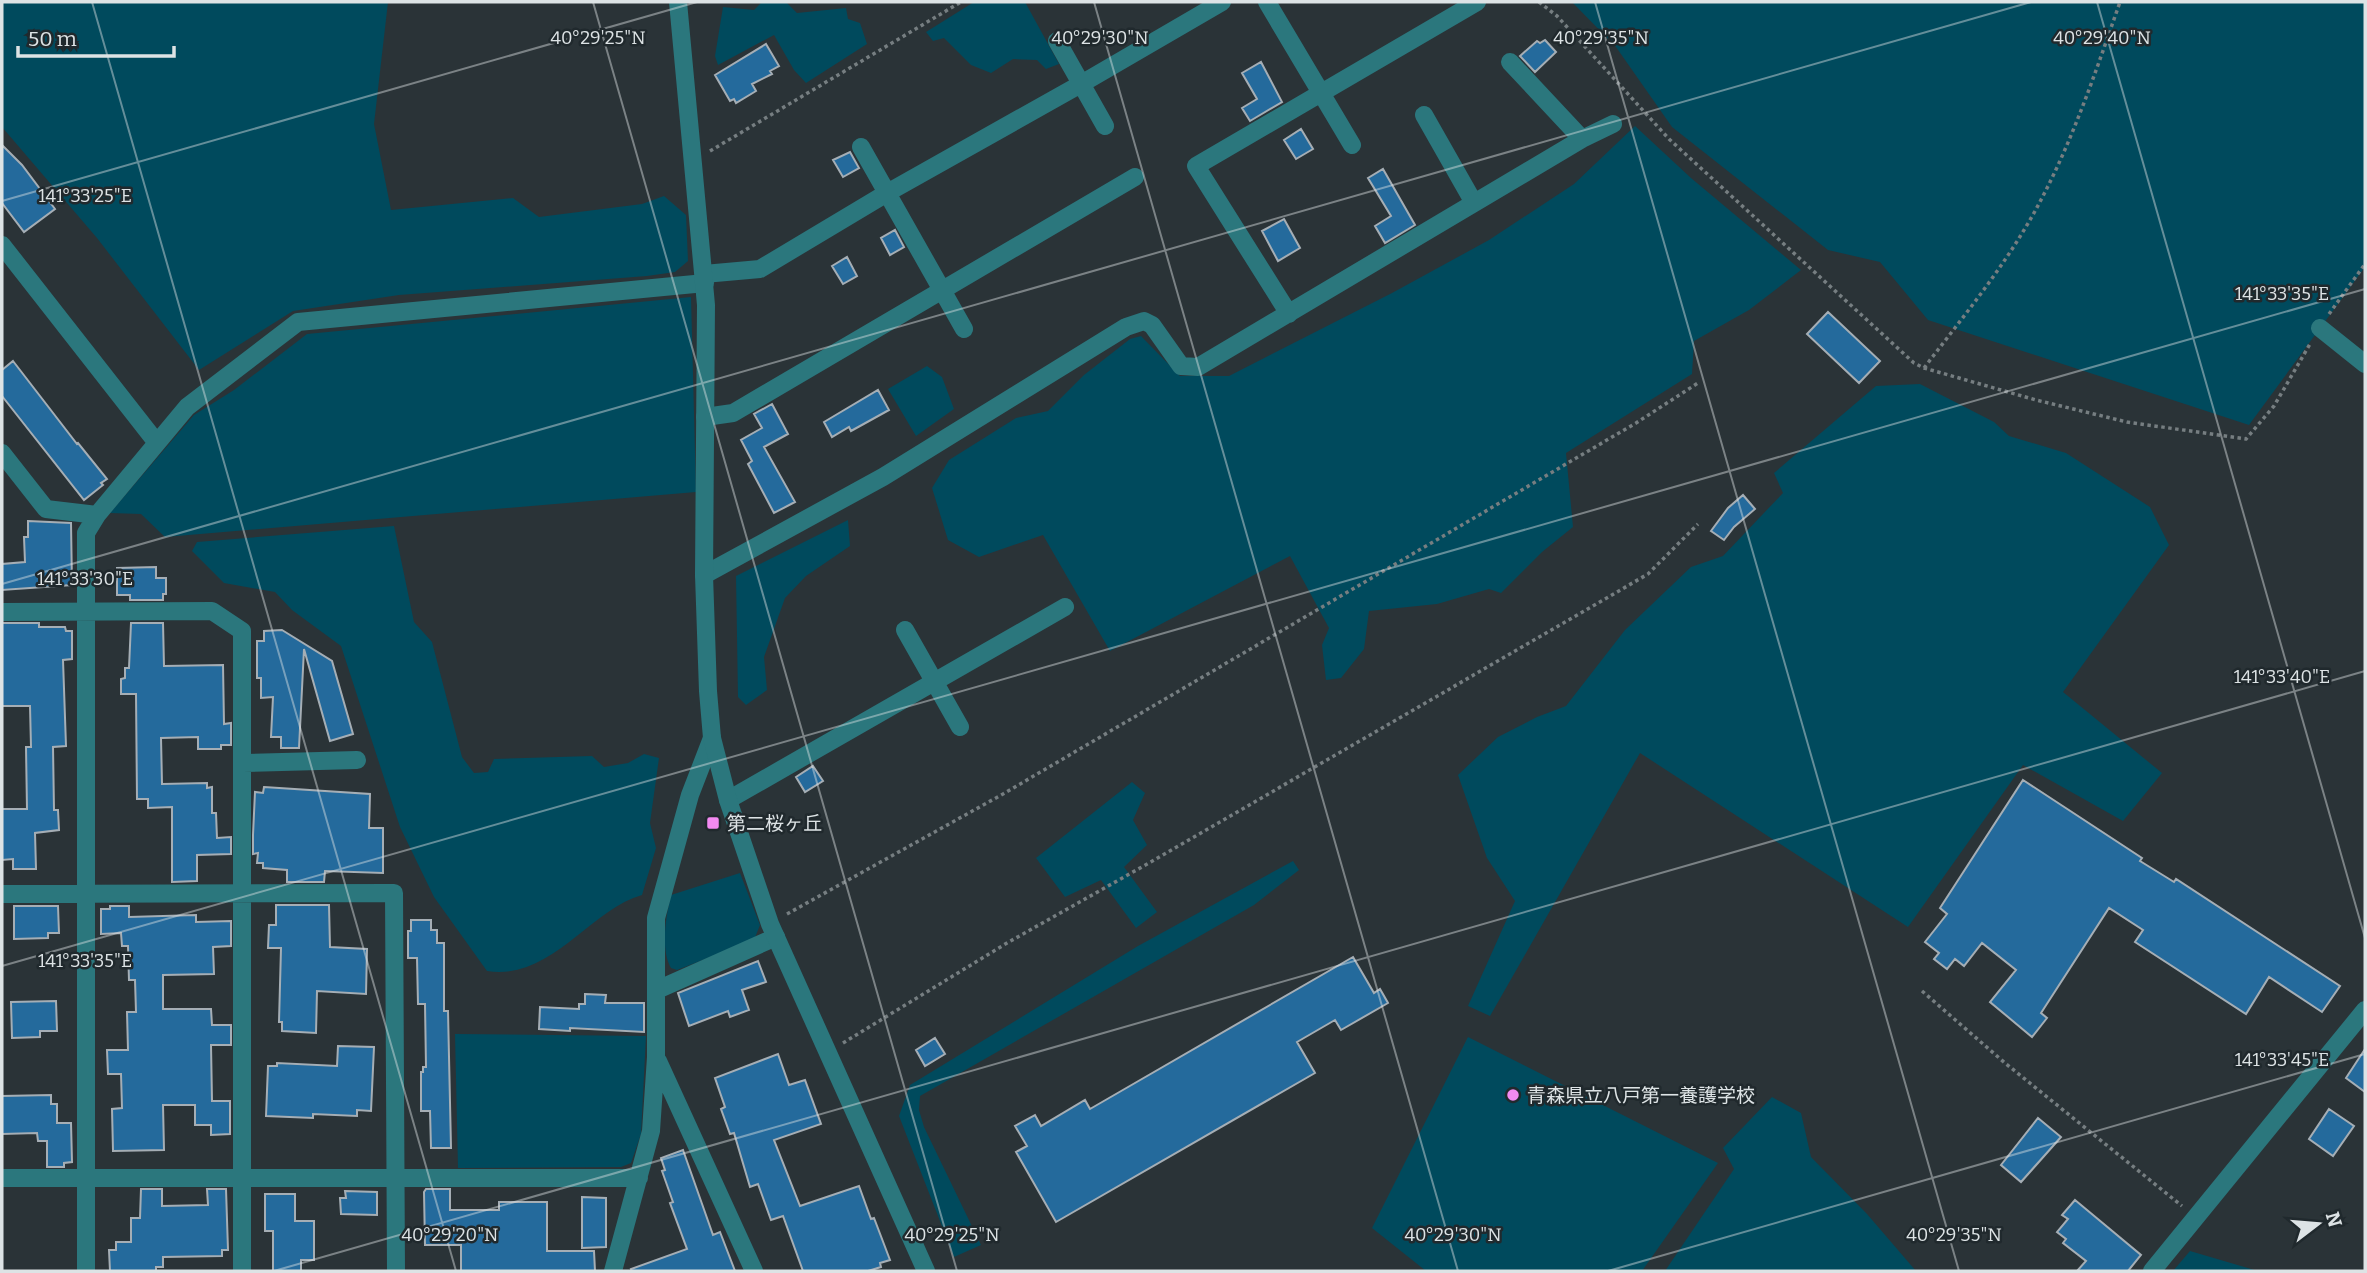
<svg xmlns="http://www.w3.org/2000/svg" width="2367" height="1273" font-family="Bitter,'Noto Sans JP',serif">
<rect width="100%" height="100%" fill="#2a3337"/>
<path fill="#004a5d" d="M2,2H388L374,124L391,210L513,198L539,217L642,204L664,196L686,215L688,261L675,272L647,276L399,295L293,311L199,370L97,238L2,127Z
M762,2H786L797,13L846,8L848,19L860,23L867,44L806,83L794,70L774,35L718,65L715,56L723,7L754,10Z
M974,2H1025L1059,64L1046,69L1037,60L1013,59L991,73L971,65L944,38L933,41L926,32Z
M1572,2H2365V267L2249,425L1928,320L1880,262L1828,250L1672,127L1616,47Z
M1635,126L1691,178L1801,270L1749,310L1694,341L1692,374L1566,453L1573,527L1542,552L1501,593L1489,589L1437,604L1369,611L1364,649L1341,678L1326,680L1322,645L1329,628L1290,556L1110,651L1043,535L979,557L948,540L932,488L949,460L1016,418L1048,411L1084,375L1130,339L1141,336L1180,376H1229L1392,293L1489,240L1574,184Z
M691,297L696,492L165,537L141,514L110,513L194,415L234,390L307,334Z
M927,366L942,377L954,409L916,436L888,389Z
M1920,384L1994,422L2009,436L2066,453L2150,507L2169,545L2063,692L2162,773L2123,821L2023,765L1908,927L1640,753L1490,1016L1468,1006L1515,901L1487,858L1458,775L1498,737L1537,717L1566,706L1625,630L1691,567L1723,556L1783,493L1774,473L1876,386Z
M848,520L850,546L806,576L785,598L764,657L767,690L746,705L738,697L736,576Z
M394,526L414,622L432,642L462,757L474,773L488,772L494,759L592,756L604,767L628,763L644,754L659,758L650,823L656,848L642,895C589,910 551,981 487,971L434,897L400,827L341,646L292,610L275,592L224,583L192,551L197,542Z
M1132,782L1145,793L1133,820L1147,845L1124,867L1157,912L1136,928L1101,880L1065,897L1036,858Z
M1293,861L1299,870L1254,905L920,1096L919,1110L924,1127L981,1245L954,1257L899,1116L910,1085L1138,946Z
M740,873L760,925L754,940L677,970L671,968C660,949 666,916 671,895Z
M455,1034L646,1036L641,1134L631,1163L621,1167L458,1168Z
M1468,1037L1718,1163L1642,1271H1426L1372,1228Z
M1772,1097L1801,1113L1811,1157L1867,1214L1916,1271H1665L1734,1169L1723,1148Z
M2190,1251L2258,1271H2173Z"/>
<path fill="#246a9c" stroke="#a5aeb5" stroke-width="2" d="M1545,40L1556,52L1535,72L1520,56L1537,41L1540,43Z
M766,44L779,66L770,71L772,74L752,84L756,91L736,103L734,99L730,101L715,75Z
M1261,62L1282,102L1250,121L1242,108L1257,99L1242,73Z
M1301,129L1313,149L1296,159L1284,140Z
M2,145L22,165L55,209L24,232L2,203Z
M850,152L859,168L843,177L833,160Z
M1383,169L1415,225L1385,243L1375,226L1391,216L1368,178Z
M1284,219L1300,248L1278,261L1262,231Z
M895,230L904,247L890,255L881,238Z
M847,257L857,276L843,284L832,266Z
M1828,312L1880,361L1859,383L1807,334Z
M13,361L77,444L78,443L107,479L101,483L103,485L84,500L2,396V370Z
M878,390L889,410L851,431L849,427L832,437L824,422Z
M772,404L788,434L764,447L795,502L774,513L748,464L752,461L741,440L762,428L754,414Z
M1743,495L1755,509L1734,527L1724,540L1711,531L1728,508Z
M28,521L71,523L72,585L2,590V564L25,562L24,537H28Z
M156,567V578H166V594H163V600H130V595H117V568Z
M2,623H39V627H65L66,631H72V659L63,660L66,746L53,747L54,810H58L59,830L35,833L36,869H13V859L2,860V809H27L26,747H31L30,706H2Z
M131,623H163L164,666L223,665L224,724L231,723V745H221V749H198V737L161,738L162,784L207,783V788L212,787V813H216L217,838L231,837V854L197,855V881L172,882V807L148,808V799H137L136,694H121V679L125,678V668H129Z
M282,630L332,661L353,734L330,741L304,649L299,748H281V737H271L273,697L261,698V678H257V641H264V631Z
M813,766L823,781L805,792L796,777Z
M2023,780L2142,858L2140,861L2174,882L2176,879L2340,986L2322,1012L2269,977L2246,1014L2135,942L2143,930L2109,908L2041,1013L2047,1018L2032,1037L1990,1002L2016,970L1982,943L1964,966L1955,959L1947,969L1934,959L1939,953L1925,942L1947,914L1940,908Z
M264,787L370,794L369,828H383V873L325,871L324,882H287V870L263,868V863H257L258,853L253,854V835L255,792L263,793Z
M276,905H329L330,947L367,949L366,994L317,991L316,1033L282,1031V1022H279L281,948H268L269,925H276Z
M14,906H58L59,933H48V938L14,939Z
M110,906H129V917L196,915V922L231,921V946L213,947L214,974L163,975V1009H211L212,1025H231V1045H211L212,1101H230V1134L211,1135V1125H195V1105H163L164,1150L113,1151L112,1109L122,1108L121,1074H108L107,1050H128L127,1012H136L135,980H129L128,946H122L121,933L101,934V909H110Z
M411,920H431V930H437V943H444V1011H448L451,1148H431L430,1111H421V1072H423V1067H426L425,1004H418L417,958H408V931H411Z
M1353,957L1374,993L1380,989L1388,1003L1341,1030L1335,1020L1297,1042L1315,1073L1056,1222L1016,1152L1027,1146L1015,1126L1035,1115L1041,1126L1085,1100L1090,1109Z
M758,961L766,982L742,990L749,1010L730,1017L728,1011L689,1026L678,993Z
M585,994L606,995L605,1003H644V1032L570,1028V1031L539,1029L540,1007L579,1009V1004H585Z
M56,1001L57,1031H40V1037L12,1038L11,1002Z
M935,1038L945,1054L925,1066L916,1050Z
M338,1046L374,1047L371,1111L357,1110V1116L313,1114V1118L266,1116L268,1066H277V1063L337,1066Z
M2365,1049V1092L2346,1078Z
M778,1054L789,1085L805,1080L821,1124L774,1140L800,1206L859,1186L871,1219L874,1218L890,1260L880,1263L881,1267L868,1271H803L783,1216L771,1220L758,1184L750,1187L734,1133L730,1134L721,1109L725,1107L715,1078Z
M51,1095V1104H57V1123H71L72,1162L64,1163V1167H47V1141H38L37,1133L2,1134V1096Z
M2329,1109L2354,1126L2333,1156L2309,1139Z
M2038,1118L2061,1137L2021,1182L2001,1165Z
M683,1150L713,1235L720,1232L735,1271H632L631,1269L687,1249L670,1203L673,1202L662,1171L665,1170L661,1158Z
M141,1189H162V1206L208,1205L207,1189H226L228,1250H222V1256L163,1257V1267H156V1271H110L109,1250H116V1242H131V1218H140Z
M426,1189H450V1210H499V1202H547V1251H594L595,1271H461V1245H425L424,1192Z
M345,1191L377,1192V1215L341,1214L340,1198H346Z
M265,1194H295V1221H314V1260H301V1271H273V1231H265Z
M582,1197L606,1198V1247L582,1248Z
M2075,1200L2141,1255L2128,1271H2077L2086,1261L2063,1243L2066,1239L2057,1232L2068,1219L2062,1215Z"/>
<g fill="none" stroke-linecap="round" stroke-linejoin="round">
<path stroke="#767e81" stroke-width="3.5" stroke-dasharray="3.5 3.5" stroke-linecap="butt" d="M1539,2L1557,16L1669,139L1914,363L1924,368L2036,400L2127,422L2246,439L2274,406L2310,344
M710,151L961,2
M2329,314L2365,264
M1924,368C1966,313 2011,259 2043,196C2075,134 2097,68 2120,2
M787,914L1003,794L1636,423L1698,383
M1922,991L2005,1063L2182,1206
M843,1043L1007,943L1156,859L1648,574L1698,524"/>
<path stroke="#2b777d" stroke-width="18" d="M1267,2L1352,145
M1057,41L1105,126
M1510,62L1582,139
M1424,115L1474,203
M861,147L964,329
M2,245L157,443
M704,274L760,269L887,193L1081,84L1222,2
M1289,314L1196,166L1477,2
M2320,328L2365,364
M705,417L733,413L1135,177
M2,453L46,509L97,515
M704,575L883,477L1126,327L1144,321L1152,325L1181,366L1198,367L1582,139L1613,124
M2,612L212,611L242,631V1271
M905,630L960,727
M243,763L357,760
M728,800L1065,607
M2,894L394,893L396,1271
M657,990L776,937
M658,1061L754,1271
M2,1178H639
M86,1271V533L97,515L187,407L298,322L705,283
M613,1271L651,1131L656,1057V918L690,795L712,738"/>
<path stroke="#2b777d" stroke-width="18" d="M678,2L706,305L704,575L708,691L712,738L728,800L770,924L926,1271
M2152,1271L2365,1010"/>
</g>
<path fill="none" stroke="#dde3e5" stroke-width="2" stroke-opacity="0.45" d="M92,2L456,1271M593,2L957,1271M1094,2L1458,1271M1595,2L1959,1271M2097,2L2365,938M2,201L697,2M2,584L2031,2M2,966L2365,289M274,1271L2365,671M1608,1271L2365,1054"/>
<g fill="#f38af1" stroke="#20292d" stroke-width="2.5">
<rect x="706" y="816" width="14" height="14" rx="3.5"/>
<circle cx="1513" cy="1095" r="7"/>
</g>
<g text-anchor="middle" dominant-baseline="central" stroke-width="5" stroke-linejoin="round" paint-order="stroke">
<g font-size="19" fill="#dde3e5" stroke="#20292d" text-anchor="start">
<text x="727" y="823">第二桜ヶ丘</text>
<text x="1527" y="1095">青森県立八戸第一養護学校</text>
</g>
</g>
<g font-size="18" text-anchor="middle" fill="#dde3e5" stroke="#20292d" stroke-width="5" stroke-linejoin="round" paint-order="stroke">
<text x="598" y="44">40°29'25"N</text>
<text x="1100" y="44">40°29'30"N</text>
<text x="1601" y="44">40°29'35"N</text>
<text x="2102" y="44">40°29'40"N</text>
<text x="85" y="202">141°33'25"E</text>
<text x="2282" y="300">141°33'35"E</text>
<text x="85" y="585">141°33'30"E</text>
<text x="2282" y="683">141°33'40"E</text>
<text x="85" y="967">141°33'35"E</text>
<text x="2282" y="1066">141°33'45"E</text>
<text x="450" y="1241">40°29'20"N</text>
<text x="952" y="1241">40°29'25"N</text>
<text x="1453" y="1241">40°29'30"N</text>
<text x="1954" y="1241">40°29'35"N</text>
</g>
<rect width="2367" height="1273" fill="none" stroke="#dde3e5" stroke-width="7"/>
<g transform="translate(2318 1224) rotate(74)" stroke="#20292d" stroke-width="5" paint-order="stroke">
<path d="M0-5L12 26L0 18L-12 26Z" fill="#dde3e5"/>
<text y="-10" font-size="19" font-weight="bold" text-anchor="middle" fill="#dde3e5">N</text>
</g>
<path d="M18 46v10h156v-10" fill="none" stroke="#dde3e5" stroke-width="3.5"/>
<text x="28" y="46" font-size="21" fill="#dde3e5" stroke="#20292d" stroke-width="5" paint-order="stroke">50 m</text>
</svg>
